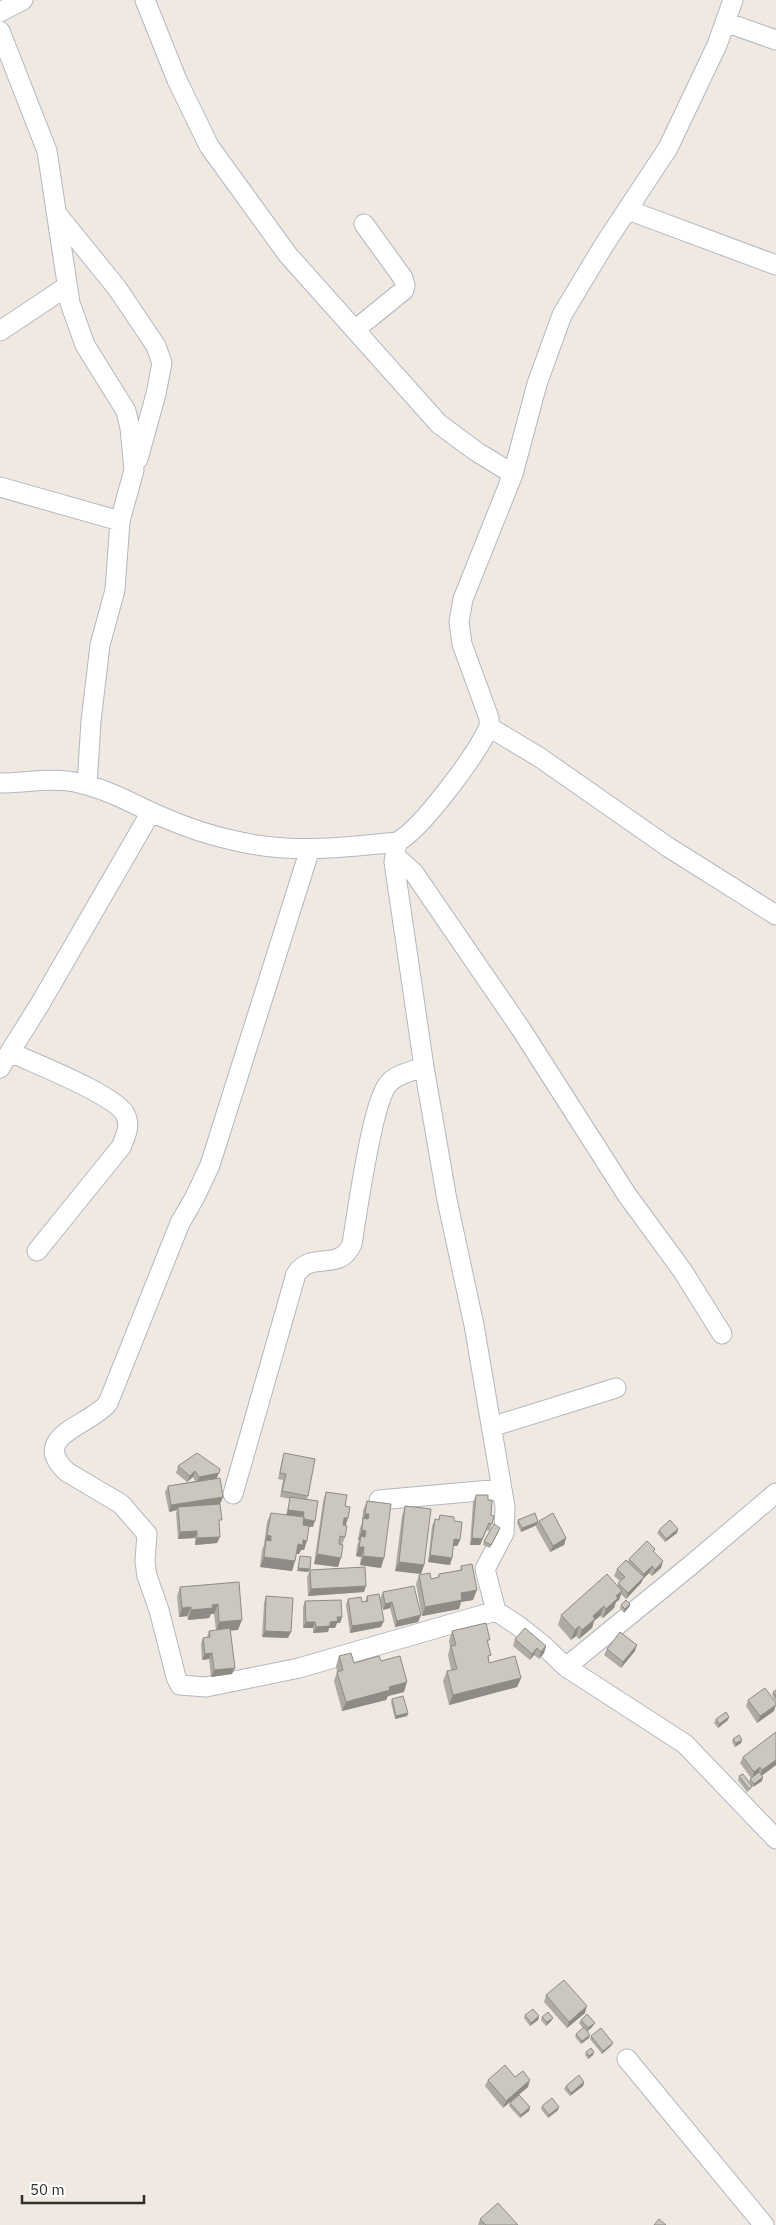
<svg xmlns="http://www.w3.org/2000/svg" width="776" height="2225" font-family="'IBM Plex Sans',sans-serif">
<rect width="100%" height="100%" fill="#efe9e1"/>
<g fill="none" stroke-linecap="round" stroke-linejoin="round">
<defs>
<path id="minor" d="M145,0L177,80L209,146L288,255L439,424L477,452L513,474
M733,0L717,45L668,148L604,245L562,315L537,384L513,474L463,599L459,622L462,644L489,718C489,722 490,726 488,729C476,755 421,830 397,842L394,862L424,1067L447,1200L474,1325L505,1507L504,1533L485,1569L496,1611L520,1627L544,1646L566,1667L685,1744L776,1839
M0,12L23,0
M725,22L776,40
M0,31L47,151L70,303L85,345L126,411L130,428L134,470L120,521L115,590L100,645L91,721L87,785
M628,210L776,265
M57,214L117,288L156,346L162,363L156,394L138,459
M356,329L404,290L405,285L403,278L364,224
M0,331L66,287
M0,487L120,521
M489,727L539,757L668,847L776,915
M0,783C25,783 54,777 79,783C105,789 126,800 149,811C175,823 204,834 232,840C287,854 341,848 397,842
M310,849L210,1165L195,1197L180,1223L108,1403C90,1426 28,1436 67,1472L121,1504L147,1534L145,1561L147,1576L159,1610L176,1677L180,1685L206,1687L299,1668L496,1611
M394,862H402L414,873L521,1029L627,1195L682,1270L722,1334
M10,1052C33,1063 114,1094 125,1114C131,1126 126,1135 121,1147L37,1251
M0,1068L40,1004L151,812
M491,1427L616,1388
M233,1494L296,1274C312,1250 339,1273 352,1244C357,1215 372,1100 389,1083C397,1074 412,1071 424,1067
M379,1500L502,1489
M566,1667L691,1565L776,1493
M627,2059L764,2225"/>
</defs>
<use href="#minor" stroke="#b4b7c1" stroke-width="21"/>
<use href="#minor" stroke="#fff" stroke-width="19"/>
</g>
<path fill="#afaba4" d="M284,1453L308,1496L307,1499L313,1527H309L304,1550H301L299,1554H296L295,1561L292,1571L260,1567L262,1550L264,1545L267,1522L271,1513L286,1515L290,1499L280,1497L283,1480L278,1479L282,1460Z
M178,1466L220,1469L217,1478L223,1497L220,1504L213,1505L219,1526L217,1543L195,1545V1538L178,1539L176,1513L177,1510L169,1512L165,1492L168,1486L195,1481L193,1477L187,1482L176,1473Z
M326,1492L345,1506V1537L342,1545L338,1567L314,1564L323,1502Z
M476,1495L488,1500L491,1515L492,1524L489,1531L487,1530L480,1545H470L473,1502Z
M367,1501L381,1568L360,1565L361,1557L356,1556L357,1546L359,1540H358L360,1528L362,1523L363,1510Z
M405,1506L424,1565L421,1574L395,1571L402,1516Z
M440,1515L454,1521L460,1540L457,1546H453L452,1558L450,1565L428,1562L432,1526L435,1519L438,1520Z
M518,1520L538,1522L537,1525L521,1532L517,1523Z
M539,1521L566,1538L564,1545L550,1552L536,1527Z
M678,1529L677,1533L665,1542L657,1533L659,1530Z
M499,1531L490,1548L483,1545L484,1541Z
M655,1549L654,1552L661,1568L652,1576L649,1573L643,1579L641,1583L626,1599L621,1594L619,1600L616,1602L614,1608L603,1618L600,1616L594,1621L592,1628L579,1639L576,1636L571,1640L558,1625L561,1615L617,1586L620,1581L614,1576L617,1569L628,1562L629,1559Z
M461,1566L473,1600L461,1602L459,1609L422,1616L416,1584L419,1575L431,1579L437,1578L439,1574L460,1570Z
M310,1570L364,1592L308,1596L307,1577Z
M239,1582L238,1630H231L232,1674L211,1677L209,1659L202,1660L201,1644L203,1638L207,1637L209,1631L216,1630L214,1614H211L209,1618L188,1620L187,1616L179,1617L177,1596L180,1587Z
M383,1592L421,1615L418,1622L395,1627L390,1608L383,1610L380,1599Z
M266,1596L288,1638L262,1637L264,1603Z
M367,1596L381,1627L350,1633L346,1605L348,1599L362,1602H365Z
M305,1601L342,1617L340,1623H337L335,1628H329L328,1632L313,1633V1628H303V1607Z
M630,1604L629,1607L624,1613L620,1608L621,1605Z
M452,1631L488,1645L489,1663L521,1678L517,1687L449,1705L443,1681L447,1671L451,1670L448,1655L450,1647L449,1641Z
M515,1639L546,1646L544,1653L539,1659L534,1655L530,1660L513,1646Z
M607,1649L635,1651L621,1668L604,1655Z
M339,1656L354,1663L381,1661L404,1692L388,1696L386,1700L342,1711L334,1681L337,1672L336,1666Z
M776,1690V1702L772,1695L773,1692Z
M392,1699L408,1713L407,1716L395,1719L391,1702Z
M748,1700L774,1711L757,1723L746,1706Z
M716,1719L728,1720L718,1728L714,1723Z
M776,1732V1765L761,1776L763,1777L762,1781L753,1787L752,1786L751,1789L747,1792L738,1780L739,1776L749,1782L751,1778L740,1763L743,1757Z
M733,1739L742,1740L741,1743L735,1747L732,1742Z
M546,1995L585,2013L567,2028L544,2002Z
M525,2015L539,2016L538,2020L530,2026L524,2018Z
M542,2017L553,2018L551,2021L546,2026L541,2020Z
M581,2020L593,2026L587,2031L589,2038L581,2044L575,2037L576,2034L583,2028L579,2023Z
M591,2036L613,2043L611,2046L602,2054L590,2039Z
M586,2052L593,2055L588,2059L585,2055Z
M515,2077L528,2087L503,2108L485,2086L488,2080Z
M584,2082L583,2086L570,2096L564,2089L566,2086Z
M510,2103L530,2107L529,2111L520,2118L509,2106Z
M542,2106L559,2107L558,2110L548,2118L541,2109Z
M480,2219L518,2225H478Z"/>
<path fill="#8e8b86" d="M195,1471L193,1477L187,1482L190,1476Z
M219,1473L216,1479L197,1484L199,1477Z
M223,1497L220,1504L179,1510L178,1507L177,1510L169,1512L171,1505Z
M288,1510L304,1512L301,1518L286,1516Z
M365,1514H369L365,1524L363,1518L362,1523Z
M344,1518H348L345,1528L340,1527Z
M303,1519L315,1521L313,1527L300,1526Z
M538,1522L537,1525L521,1532L522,1528Z
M489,1523L480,1545H470L472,1538Z
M678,1529L677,1533L665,1542L666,1539Z
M362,1530L366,1531L363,1540L361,1536L359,1540H358Z
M197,1531L195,1538L178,1539L180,1532Z
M267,1535L271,1536L268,1545L266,1540L264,1545Z
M220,1537L217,1543L195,1545L197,1538Z
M566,1538L564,1545L550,1552L553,1546Z
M454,1539L460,1540L457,1546H452Z
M303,1540L307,1541L304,1550H301L299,1554L294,1553L298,1544Z
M359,1547H364L361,1557L356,1556Z
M317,1554L341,1558L338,1567L314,1564Z
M430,1555L452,1558L450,1565L428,1562Z
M363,1556L384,1558L381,1568L360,1565Z
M264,1557L295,1561L292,1571L260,1567Z
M663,1561L661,1568L652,1576L655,1570Z
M399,1562L424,1565L421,1574L395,1571Z
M652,1566L649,1573L643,1579L641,1583L626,1599L628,1593L643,1578L644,1574Z
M298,1568L310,1569L308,1572L297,1571Z
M366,1586L364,1592L308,1596L311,1589Z
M477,1590L473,1600L461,1602L459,1609L422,1616L425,1607L461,1593Z
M622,1591L619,1600L616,1602L614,1608L603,1618L606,1609L616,1596Z
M392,1602L390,1608L383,1610L385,1604Z
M218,1604L214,1614H211L209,1618L188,1620L191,1610L212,1605Z
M630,1604L629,1607L624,1613L625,1609Z
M604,1606L600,1616L594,1621L592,1628L579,1639L582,1630L593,1616Z
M191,1607L187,1616L179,1617L182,1608Z
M421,1615L418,1622L395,1627L397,1621Z
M337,1617H342L340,1623H337L335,1628H329L328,1632L313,1633L316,1627Z
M242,1620L238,1630L216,1632L219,1622Z
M384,1621L381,1627L350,1633L352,1626Z
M306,1622H315L313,1628H303Z
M579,1626L576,1636L571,1640L575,1630Z
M265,1631L291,1632L288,1638L262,1637Z
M637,1645L635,1651L621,1668L623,1662Z
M546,1646L544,1653L539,1659L541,1652Z
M537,1648L534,1655L530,1660L532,1654Z
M212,1653L209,1659L202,1660L205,1654Z
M235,1668L232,1674L211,1677L214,1670Z
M521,1678L517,1687L449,1705L453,1695Z
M407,1682L404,1692L388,1696L386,1700L342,1711L346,1702L389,1687Z
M776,1705L774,1711L757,1723L760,1716Z
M408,1713L407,1716L395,1719L396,1716Z
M729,1717L728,1720L718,1728L719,1724Z
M742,1740L741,1743L735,1747L736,1743Z
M776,1760V1765L760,1777L762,1770Z
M760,1767L758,1774L752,1779L754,1772Z
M763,1777L762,1781L753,1787L754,1784Z
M587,2006L585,2013L567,2028L569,2022Z
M539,2016L538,2020L530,2026L531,2023Z
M553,2018L551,2021L546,2026L547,2022Z
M595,2023L593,2026L587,2032L588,2028Z
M590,2035L589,2038L581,2044L582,2041Z
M613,2043L611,2046L602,2054L603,2051Z
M594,2052L593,2055L588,2059L589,2056Z
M530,2080L528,2087L503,2108L506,2101Z
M584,2082L583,2086L570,2096L571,2093Z
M530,2107L529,2111L520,2118L521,2115Z
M559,2107L558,2110L548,2118L549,2115Z"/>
<path fill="#cbc7bf" stroke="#8e8b86" d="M197,1453L220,1469L219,1473L199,1477L195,1471L190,1476L178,1466Z
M284,1453L315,1459L308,1496L282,1491L286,1474L280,1473Z
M220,1478L223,1497L171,1505L168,1486Z
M326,1492L347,1495L345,1506L350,1507L348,1518H344L343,1525L347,1526L345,1537L340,1536L339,1544L343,1545L341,1558L317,1554Z
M476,1495H488V1500H492L491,1515L494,1516L492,1524L489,1523L482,1539L472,1538Z
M290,1497L318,1501L315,1521L304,1519V1517H303L304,1512L288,1510Z
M367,1501L391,1504L384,1558L363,1556L364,1547H359L361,1536L365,1537L366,1531L362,1530L363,1518L368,1519L369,1514H365Z
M220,1504L222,1520H219L220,1537L197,1538V1531L180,1532L178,1507Z
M405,1506L431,1509L424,1565L399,1562Z
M271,1513L304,1517L303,1525L309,1526L307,1541L303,1540V1545L298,1544L295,1561L264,1557L266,1540L271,1541V1536L267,1535Z
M535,1513L538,1522L522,1528L518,1520Z
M553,1513L566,1538L553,1546L539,1521Z
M440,1515L454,1517V1521L462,1522L460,1540L454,1539L452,1558L430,1555L435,1519L439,1520Z
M670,1520L678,1529L666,1539L659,1530Z
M494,1524L500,1528L491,1545L484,1541Z
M647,1541L655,1549L653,1551L663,1561L655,1570L652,1566L644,1574L629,1559Z
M300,1556L311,1557L310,1569L298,1568Z
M626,1560L644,1577L628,1593L618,1583L625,1577L617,1569Z
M472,1564L477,1590L461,1593L462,1600L425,1607L419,1575L430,1573L431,1579L439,1577V1574L462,1570L461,1566Z
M365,1567L366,1586L311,1589L310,1570Z
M607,1574L622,1591L616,1596L618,1598L606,1609L604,1606L593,1616L595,1619L582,1630L579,1626L575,1630L561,1615Z
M239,1582L242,1620L219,1622L218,1604L212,1605L213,1608L191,1610V1607L182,1608L180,1587Z
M414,1586L421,1615L397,1621L392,1602L385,1604L383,1592Z
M379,1594L384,1621L352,1626L348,1599L361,1597L362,1602L368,1601L367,1596Z
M266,1596L293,1598L291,1632L265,1631Z
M341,1600L342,1617H337L338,1621L330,1622V1626L316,1627L315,1622H306L305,1601Z
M626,1600L630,1604L625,1609L621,1605Z
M486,1623L490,1640H487L491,1655L488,1656L489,1663L515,1656L521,1678L453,1695L447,1671L457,1669L451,1646L456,1645L452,1631Z
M230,1628L235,1668L214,1670L212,1653L205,1654L203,1638L210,1637L209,1631Z
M525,1628L546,1646L541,1652L537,1648L532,1654L515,1639Z
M620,1632L637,1645L623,1662L607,1649Z
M351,1653L354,1663L379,1656L381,1661L400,1656L407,1682L389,1687L390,1690L346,1702L337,1672L343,1670L339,1656Z
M765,1688L776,1703V1705L760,1716L748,1700Z
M776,1690V1697L773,1692Z
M403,1696L408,1713L396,1716L392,1699Z
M726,1712L729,1717L719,1724L716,1719Z
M776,1732V1760L762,1770L760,1767L754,1772L743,1757Z
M739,1735L742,1740L736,1743L733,1739Z
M759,1772L763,1777L754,1784L750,1779Z
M743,1774L752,1786L749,1789L739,1776Z
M564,1980L587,2006L569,2022L546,1995Z
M533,2009L539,2016L531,2023L525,2015Z
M548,2012L553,2018L547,2022L542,2017Z
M587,2014L595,2023L588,2028L581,2020Z
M584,2027L590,2035L582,2041L576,2034Z
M601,2028L613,2043L603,2051L591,2036Z
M591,2048L594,2052L589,2056L586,2052Z
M505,2065L515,2077L523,2071L530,2080L506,2101L488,2080Z
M579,2075L584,2082L571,2093L566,2086Z
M519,2095L530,2107L521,2115L510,2103Z
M552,2098L559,2107L549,2115L542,2106Z
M498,2203L518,2225H486L480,2219Z
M659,2219L666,2225H654Z"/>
<path d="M22 2195v8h122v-8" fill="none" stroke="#2e2e2e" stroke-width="2.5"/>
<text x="30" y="2195" font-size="15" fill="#2e2e2e" stroke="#ffffff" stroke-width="4" paint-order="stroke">50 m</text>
</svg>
